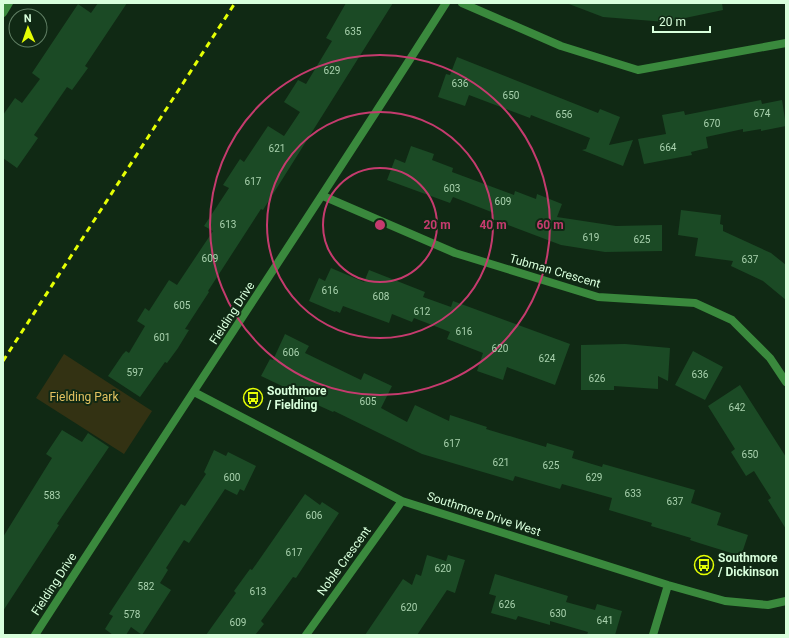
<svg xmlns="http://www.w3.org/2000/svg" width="789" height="638" font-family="Roboto,sans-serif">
<rect width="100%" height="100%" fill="#102914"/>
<path fill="#333213" d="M64,354L152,411L124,454L36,398Z"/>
<path fill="#1b4a25" d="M98,3H127L85,66L88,68L72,90L67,87L34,135L38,138L17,168L3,158V115L15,98L22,103L40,79L32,73L78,4L91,13Z
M346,3H393L263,210L261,209L208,291L209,292L185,329L189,330L178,348L167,363L165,362L140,397L108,376L123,354L126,351L129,353L145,326L137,321L145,308L149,311L169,280L177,285L213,231L204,226L229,188L223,185L240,159L244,162L268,126L284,136L300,112L284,102L298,80L306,84L332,41L326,38Z
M569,3H722L723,10L666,22L603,17L569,4Z
M457,57L598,113L600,109L620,117L609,145L633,140L623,166L582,150L586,149L590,138L531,115L530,118L469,95L465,106L438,97L446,74L450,75Z
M761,100L762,104L782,100L786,126L761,131V129L743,132V129L706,137L708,148L691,152L692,155L644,164L638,139L666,134L662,115L684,111L685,115Z
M411,146L434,154L432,160L453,168L452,172L514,195L515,191L536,199L537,194L562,204L557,217L616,226L662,225V251L605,252L561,245L492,219L494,213L453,197L450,203L387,180L395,159L405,163Z
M681,210L721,215L720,224L723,225V231L771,253L786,265V300L763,281L731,266L733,261L695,256L698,238L678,235Z
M331,268L364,282L369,270L425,292L423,297L451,307L453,301L570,344L555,385L507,367L503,380L477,371L483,353L447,339L450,332L414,318L412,322L392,314L389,323L343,306L340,313L336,311L335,312L309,301L319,278L325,281Z
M285,334L309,346L305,353L361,380L364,373L392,386L381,408L407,422L415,405L449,421L450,415L487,427L486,429L546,447L547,443L574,451L572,458L602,467L603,464L695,490L691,503L721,513L717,525L748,535L741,556L699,543L690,540L691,538L651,526L652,523L609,510L612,498L562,484L560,489L515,476L513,481L422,454L334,411L333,412L300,397L301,395L261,376L270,359L273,360Z
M625,344L670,348L668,381L658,376V389L614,386V390H581V345Z
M693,351L723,367L705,400L675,385Z
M740,385L786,457V529L768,500L771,498L754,471L746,476L731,452L735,449L708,406Z
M62,430L82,442L88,433L109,447L57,524L59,525L3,611V537L52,458L46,454Z
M214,450L226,456L228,452L256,466L244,491L240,489L237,495L225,489L189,543L184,540L166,568L168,570L160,583L171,590L142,635L131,627L126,635H113L105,629L113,616L109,614L181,504L185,506L206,474L204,472Z
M305,494L320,505L322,502L339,513L296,578L293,577L261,621L264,624L255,635H206L236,593L234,591L250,569L252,570Z
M427,555L446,561L448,555L465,560L455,593L447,590L417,635H365L403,579L412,585L416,574L421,576Z
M495,574L568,596L566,602L595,610L597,604L622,611L615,635H587L588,632L550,621V625L518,616L516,620L491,613L496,596L489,594Z"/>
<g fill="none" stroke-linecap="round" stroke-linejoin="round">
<path stroke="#3a893d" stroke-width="8" d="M462,3L561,46L638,70L786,43
M3,13L9,3
M323,196L455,253L598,297L695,303L732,320L770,358L786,382
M194,392L402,501L668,585L725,601L768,605L786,601
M35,635C171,424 311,215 446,3
M306,635L402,501
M653,635L668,585"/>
<path stroke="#e5ff04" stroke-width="3" stroke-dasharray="6 5" stroke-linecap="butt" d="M3,361L235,3"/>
</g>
<g fill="none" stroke="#c53b6e" stroke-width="2">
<circle cx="380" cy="225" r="57"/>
<circle cx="380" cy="225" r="113"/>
<circle cx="380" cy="225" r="170"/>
</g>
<defs>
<symbol id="bus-ring" viewBox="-11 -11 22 22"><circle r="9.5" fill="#102914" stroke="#e5ff04" stroke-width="1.5"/><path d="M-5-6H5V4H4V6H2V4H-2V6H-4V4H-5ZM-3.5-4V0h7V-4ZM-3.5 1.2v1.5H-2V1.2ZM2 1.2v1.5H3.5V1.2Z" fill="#e5ff04"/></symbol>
</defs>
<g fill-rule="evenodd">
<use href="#bus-ring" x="242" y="387" width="22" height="22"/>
<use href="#bus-ring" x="693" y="554" width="22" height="22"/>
</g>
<g text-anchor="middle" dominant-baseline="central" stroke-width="4" stroke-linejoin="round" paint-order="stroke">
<g font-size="10" fill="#a9d2ae">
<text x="353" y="31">635</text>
<text x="332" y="70">629</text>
<text x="460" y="83">636</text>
<text x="511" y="95">650</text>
<text x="762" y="113">674</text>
<text x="564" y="114">656</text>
<text x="712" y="123">670</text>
<text x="668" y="147">664</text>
<text x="277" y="148">621</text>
<text x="253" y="181">617</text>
<text x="452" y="188">603</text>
<text x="503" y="201">609</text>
<text x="228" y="224">613</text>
<text x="591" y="237">619</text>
<text x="642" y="239">625</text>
<text x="210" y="258">609</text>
<text x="750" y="259">637</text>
<text x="330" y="290">616</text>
<text x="381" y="296">608</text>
<text x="182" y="305">605</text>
<text x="422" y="311">612</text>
<text x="464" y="331">616</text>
<text x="162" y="337">601</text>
<text x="500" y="348">620</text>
<text x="291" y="352">606</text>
<text x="547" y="358">624</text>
<text x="135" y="372">597</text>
<text x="700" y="374">636</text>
<text x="597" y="378">626</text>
<text x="368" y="401">605</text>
<text x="737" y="407">642</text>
<text x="452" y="443">617</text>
<text x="750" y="454">650</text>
<text x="501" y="462">621</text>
<text x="551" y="465">625</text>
<text x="232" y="477">600</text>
<text x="594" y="477">629</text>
<text x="633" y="493">633</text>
<text x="52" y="495">583</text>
<text x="675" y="501">637</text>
<text x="314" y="515">606</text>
<text x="294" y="552">617</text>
<text x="443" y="568">620</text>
<text x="146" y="586">582</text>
<text x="258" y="591">613</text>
<text x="507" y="604">626</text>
<text x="409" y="607">620</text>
<text x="558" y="613">630</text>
<text x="132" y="614">578</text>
<text x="605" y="620">641</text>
<text x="238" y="622">609</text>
</g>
<g font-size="12" fill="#d8ffdc" stroke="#102914">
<text transform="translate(555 271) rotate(16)">Tubman Crescent</text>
<text transform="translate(232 313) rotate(-57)">Fielding Drive</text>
<text transform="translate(484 514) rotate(18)">Southmore Drive West</text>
<text transform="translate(344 561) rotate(-54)">Noble Crescent</text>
<text transform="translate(54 584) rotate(-57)">Fielding Drive</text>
</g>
<g font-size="12" font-weight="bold" fill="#d8ffdc" stroke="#102914" text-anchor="start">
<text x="267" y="391">Southmore<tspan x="267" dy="14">/ Fielding</tspan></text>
<text x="718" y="558">Southmore<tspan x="718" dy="14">/ Dickinson</tspan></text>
</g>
<g font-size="12" fill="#e2c260" stroke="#102914">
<text x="84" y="397">Fielding Park</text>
</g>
</g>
<circle cx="380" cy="225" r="6" fill="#c53b6e" stroke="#102914" stroke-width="2"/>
<g font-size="12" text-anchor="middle" font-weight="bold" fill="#c53b6e" stroke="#102914" stroke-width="4" stroke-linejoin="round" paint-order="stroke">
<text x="437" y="229">20 m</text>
<text x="493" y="229">40 m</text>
<text x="550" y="229">60 m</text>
</g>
<rect width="789" height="638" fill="none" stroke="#d8ffdc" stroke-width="8"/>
<g transform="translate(28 28) rotate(358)"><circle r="19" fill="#102914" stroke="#607f64"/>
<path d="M0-3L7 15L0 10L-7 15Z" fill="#e5ff04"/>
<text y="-6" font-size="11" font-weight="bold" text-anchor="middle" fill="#d8ffdc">N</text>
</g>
<path d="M653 26v6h57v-6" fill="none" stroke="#d8ffdc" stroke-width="2"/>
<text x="659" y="26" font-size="12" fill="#d8ffdc" stroke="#102914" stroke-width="3" paint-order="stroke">20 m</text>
</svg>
